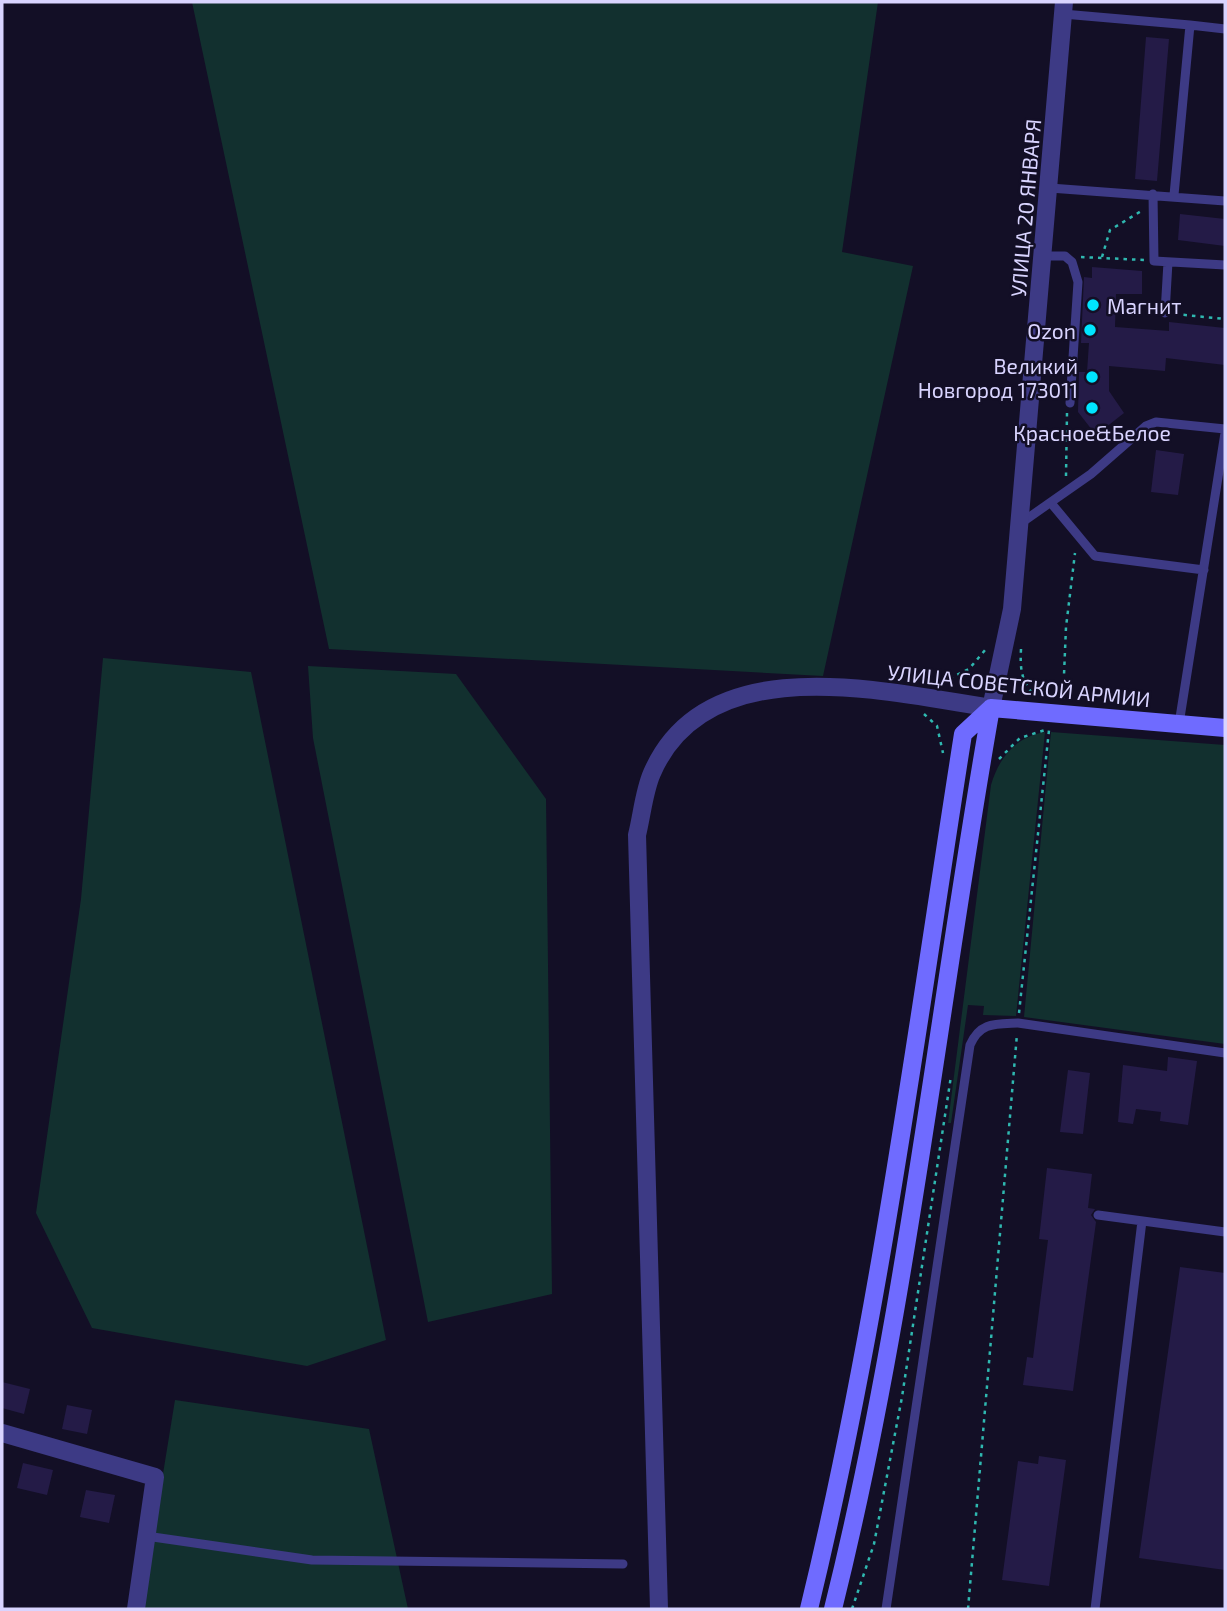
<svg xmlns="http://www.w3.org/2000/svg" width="1227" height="1611" font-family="'Exo 2',sans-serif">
<rect width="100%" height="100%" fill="#130f26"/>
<path fill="#12302f" d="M192,2H878L842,252L913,266L823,676L329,649Z
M103,658L251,672L386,1340L307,1366L92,1328L36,1213L81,899Z
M308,666L456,674L546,799L552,1294L428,1322L313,738Z
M1045,732L1016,1016L983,1015L984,1006L968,1005L951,1123H948L991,785C999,758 1015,737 1045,732Z
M1051,732L1225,745V1044L1024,1017Z
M175,1400L369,1429L408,1609H141Z"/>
<path fill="#241b47" d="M1146,37L1169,39L1157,181L1135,179Z
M1180,214L1225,219V246L1178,240Z
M1092,267L1142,271V294H1116L1115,327L1169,331V322L1225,328V365L1166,358L1165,371L1109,366V391L1124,413L1096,435L1078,412L1079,372H1087L1089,343H1081L1084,277L1092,278Z
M1156,450L1184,454L1178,495L1151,492Z
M1168,1057L1197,1061L1188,1125L1160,1121L1161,1112L1136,1109L1133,1124L1118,1122L1123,1065L1167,1071Z
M1068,1070L1090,1073L1083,1134L1060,1132Z
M1047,1168L1092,1174L1088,1208L1095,1209L1091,1215L1096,1222L1073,1391L1023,1385L1027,1357L1033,1358L1048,1240L1039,1239Z
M1180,1267L1225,1273V1570L1139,1558Z
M2,1382L30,1389L24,1414L2,1408Z
M67,1405L92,1410L87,1434L62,1429Z
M1039,1456L1066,1460L1049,1586L1002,1580L1018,1461L1038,1464Z
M23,1463L53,1470L47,1495L17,1488Z
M86,1490L115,1495L109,1523L80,1517Z"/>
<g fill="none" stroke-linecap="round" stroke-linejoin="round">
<path stroke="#2fb8b0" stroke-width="2.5" stroke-dasharray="3.5 5" stroke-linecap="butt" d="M1081,257L1144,260
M1102,257L1110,230L1143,210
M1175,314L1225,319
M1066,476L1067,413
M1021,649C1020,668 1021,681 1034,695
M942,682L969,669L986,649
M1063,699L1066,627L1075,553
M924,714L937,726L943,753
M999,759L1020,738L1045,730
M1019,1013L1049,730
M852,1609L874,1544L902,1397L951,1076
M968,1609L1017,1034"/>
<path stroke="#3d3a85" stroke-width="9" d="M1063,14L1190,25L1174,195
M1190,25L1225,29
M1050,188L1225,201
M1153,194L1154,261L1225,265
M1044,256H1065L1072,262L1078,282L1070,403
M1165,313L1168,262
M1051,503L1095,556L1204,570
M1021,523L1091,474L1146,426L1156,422L1225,429
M1179,724L1225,433
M1098,1215L1225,1232
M146,1536L312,1560L623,1564
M886,1609L970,1045C980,1022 995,1024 1018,1023L1225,1053
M1095,1609L1142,1221"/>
<path stroke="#3d3a85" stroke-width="18" d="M991,708L1012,609L1064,2
M2,1433L155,1477L136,1609"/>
<path stroke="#3d3a85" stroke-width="18" d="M659,1609L637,835C642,815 644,791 652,773C707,646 887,692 991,708"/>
<path stroke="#6f6bff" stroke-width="18" d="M991,708L1225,728
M809,1609C879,1321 917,1026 963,734L991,708
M833,1609C907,1313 938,1008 991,708"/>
</g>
<g fill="#00e5ff" stroke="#130f26" stroke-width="2.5">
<circle cx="1093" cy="305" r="7"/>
<circle cx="1090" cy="330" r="7"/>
<circle cx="1092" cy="377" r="7"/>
<circle cx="1092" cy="408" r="7"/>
</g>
<g text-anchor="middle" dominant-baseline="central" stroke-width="5" stroke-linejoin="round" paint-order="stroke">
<g font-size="21" fill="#d9d4ff" stroke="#130f26">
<text transform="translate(1025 208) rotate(-85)">УЛИЦА 20 ЯНВАРЯ</text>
<text transform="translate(1019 685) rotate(6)">УЛИЦА СОВЕТСКОЙ АРМИИ</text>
</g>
<g font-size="21" fill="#d9d4ff" stroke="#130f26" text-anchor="end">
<text x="1107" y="305" text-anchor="start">Магнит</text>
<text x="1076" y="330">Ozon</text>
<text x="1078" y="365">Великий<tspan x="1078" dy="24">Новгород 173011</tspan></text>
<text x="1092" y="432" text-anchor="middle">Красное&amp;Белое</text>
</g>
</g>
<rect width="1227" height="1611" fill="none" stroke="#d9d4ff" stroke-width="7"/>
</svg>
